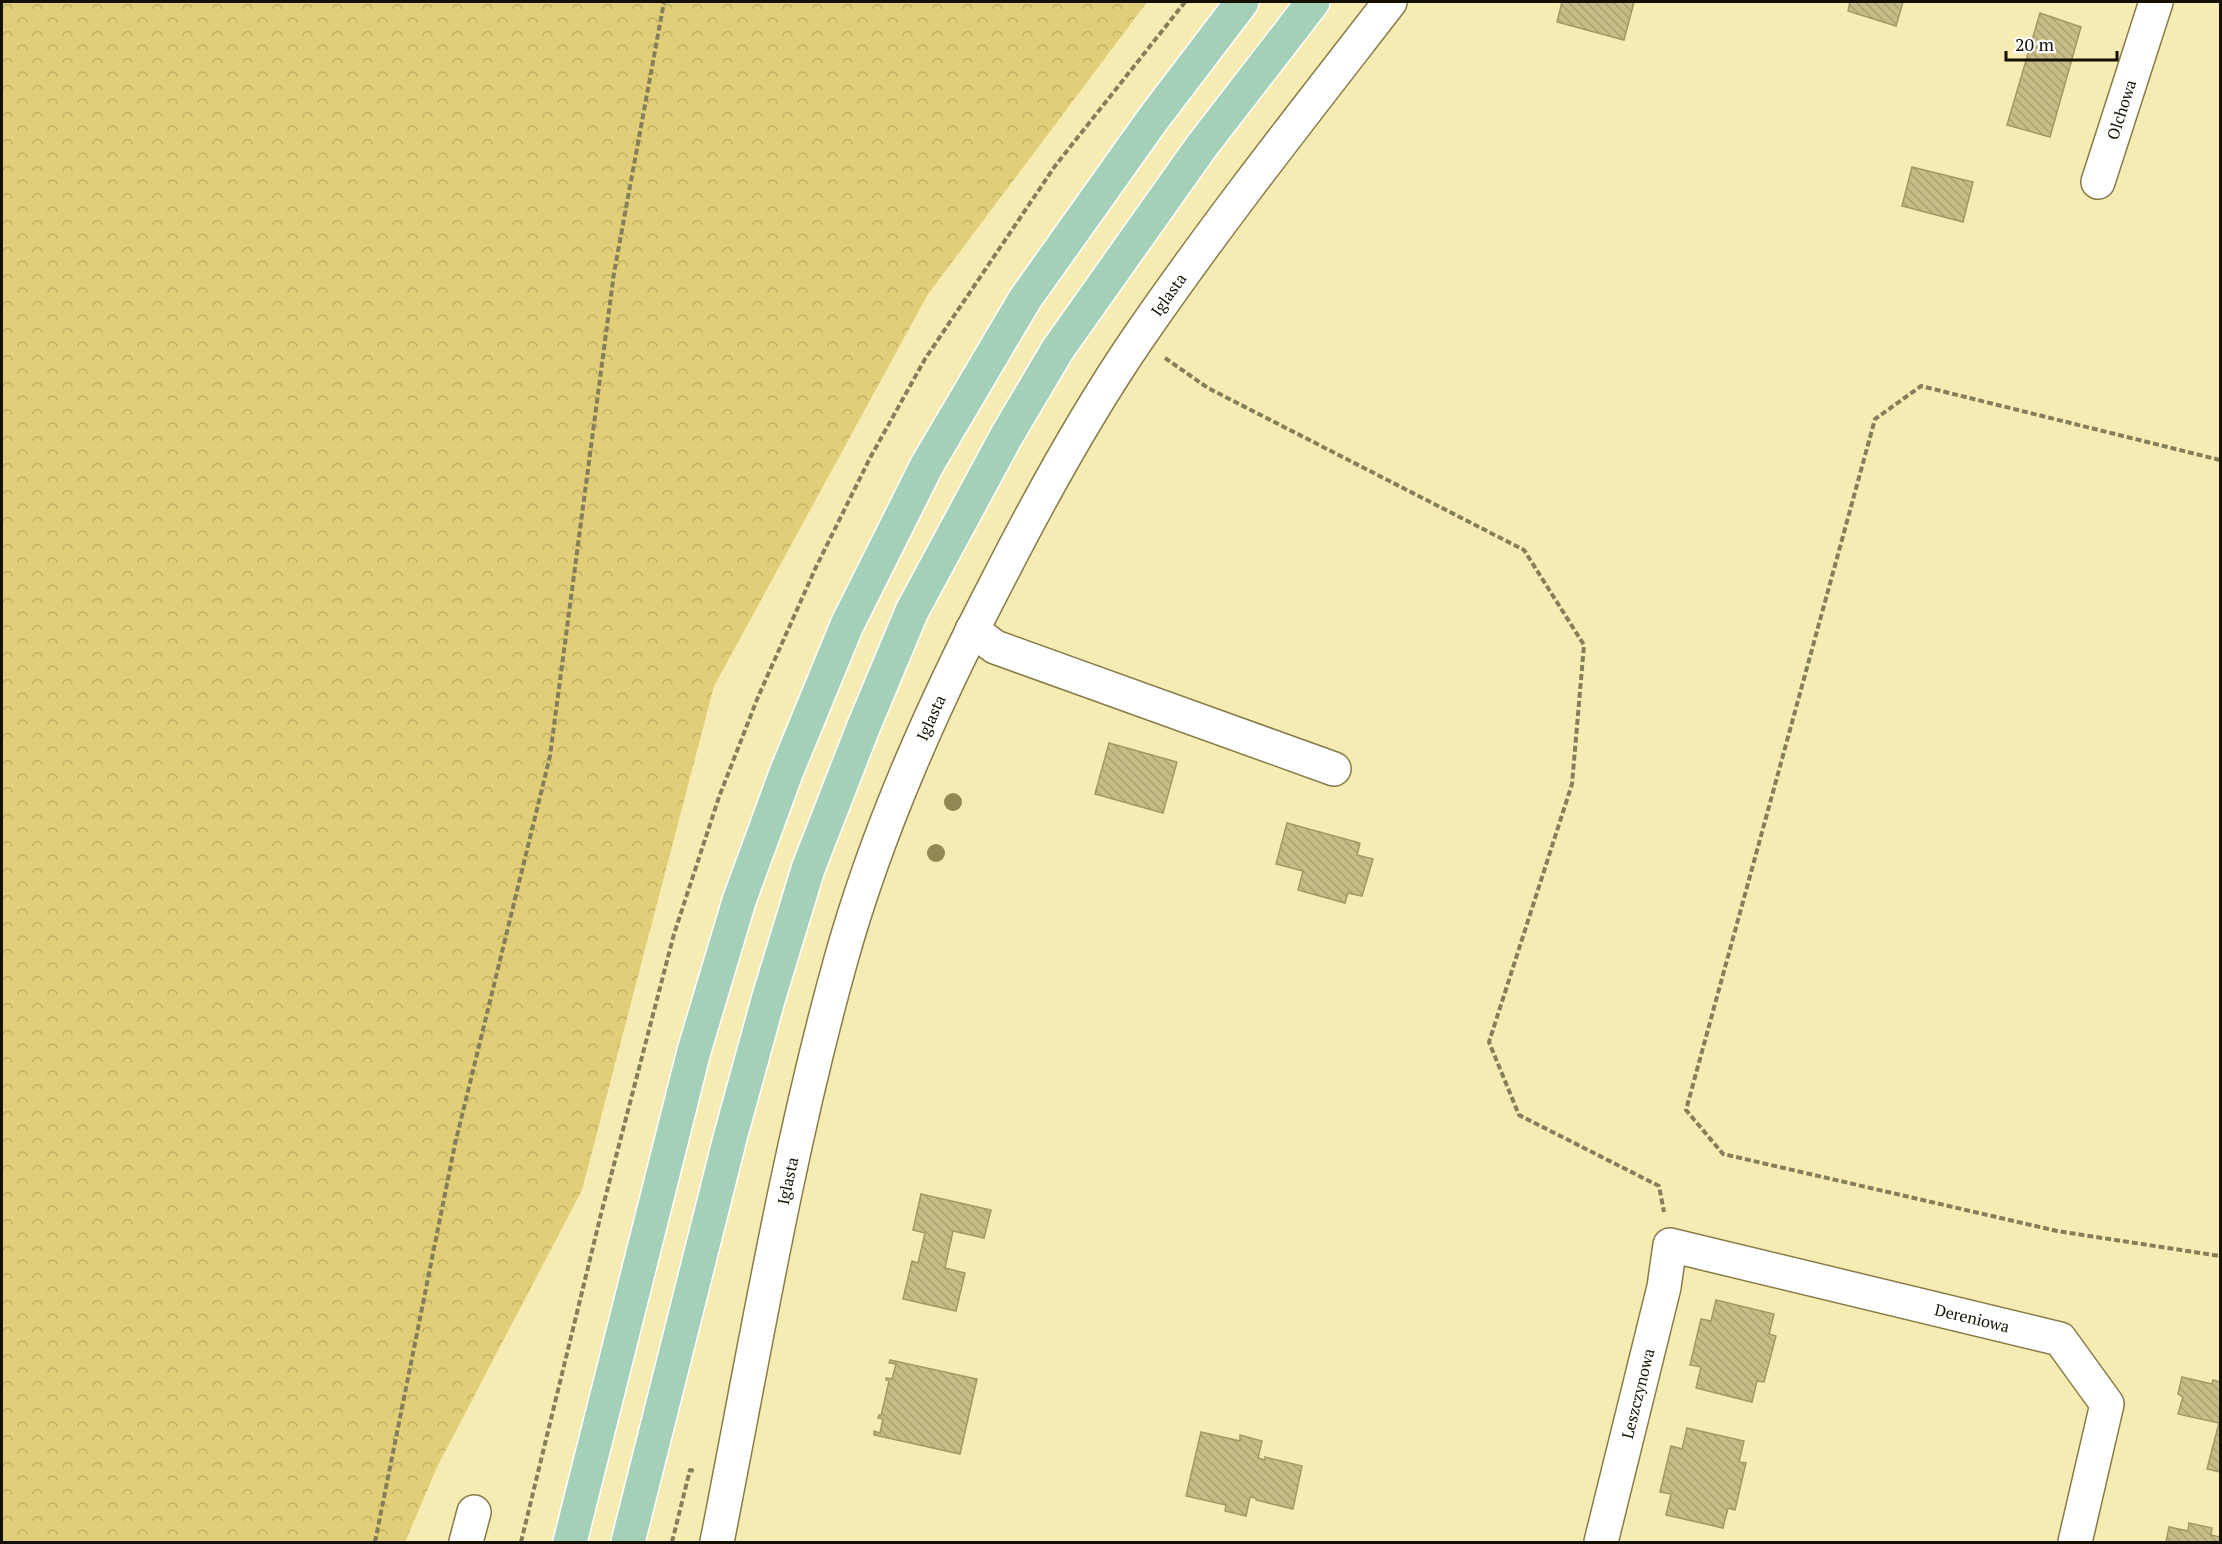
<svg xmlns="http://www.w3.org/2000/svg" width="2222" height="1544" font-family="'PT Serif',serif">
<defs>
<pattern id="forest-crowns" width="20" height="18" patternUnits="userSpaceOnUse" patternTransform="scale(1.5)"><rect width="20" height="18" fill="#e0cf78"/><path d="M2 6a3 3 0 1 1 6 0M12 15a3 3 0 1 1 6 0" fill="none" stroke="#bfb166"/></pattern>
<pattern id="building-back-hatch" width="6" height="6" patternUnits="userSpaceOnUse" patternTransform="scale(1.5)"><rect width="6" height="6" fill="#c7bc86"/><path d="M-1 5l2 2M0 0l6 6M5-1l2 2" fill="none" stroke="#aaa172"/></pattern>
</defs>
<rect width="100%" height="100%" fill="#f6ebb3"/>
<path fill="url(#forest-crowns)" d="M2,2H1147L928,294L714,686L582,1190L438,1465L405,1542H2Z"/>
<path fill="url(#building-back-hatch)" stroke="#a39863" stroke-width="1.5" d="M1562,2H1634L1624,40L1557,22Z
M1850,2H1903L1896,26L1848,11Z
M2040,13L2081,27L2050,137L2007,125Z
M1912,167L1973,182L1963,222L1902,206Z
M1109,743L1177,762L1163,813L1095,794Z
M1287,823L1360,843L1357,855L1373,859L1362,896L1348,893L1345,903L1298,890L1303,871L1276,864Z
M921,1194L991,1210L984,1238L953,1231L945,1268L965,1273L956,1311L903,1299L912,1261L918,1263L925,1233L913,1230Z
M1716,1300L1774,1314L1769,1334L1776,1336L1764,1382L1757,1381L1752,1402L1696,1388L1701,1367L1690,1365L1701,1319L1711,1321Z
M890,1360L977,1379L960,1454L874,1435V1431L880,1433L883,1419L878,1418L879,1415L881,1416L889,1381L886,1380V1378L892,1379L896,1364L889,1363Z
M2182,1377L2212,1384L2213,1380L2220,1382V1472L2207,1469L2219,1423L2178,1414L2183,1397L2178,1394Z
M1687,1428L1744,1441L1739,1462L1746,1463L1735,1510L1728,1508L1723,1528L1666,1515L1671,1494L1660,1492L1671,1446L1682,1449Z
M1201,1432L1240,1441V1435L1262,1441L1258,1458L1265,1460V1457L1302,1466L1293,1509L1256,1500V1498L1250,1497L1246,1516L1225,1511L1226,1505L1186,1496Z
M2189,1523L2212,1528L2211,1535L2220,1537V1542H2166L2169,1527L2188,1531Z"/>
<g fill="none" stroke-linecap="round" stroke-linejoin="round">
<defs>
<g id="minor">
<path id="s1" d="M2098,182L2156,2"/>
<path d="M972,630L995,647L1334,769"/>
<path d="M466,1542L474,1512"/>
<path id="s2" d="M717,1542C755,1349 787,1154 840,963C877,829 936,699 1000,576C1042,494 1086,414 1138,338C1217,223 1304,113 1390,2"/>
<path id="s3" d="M1601,1542L1664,1287L1670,1245L2060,1339L2107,1404L2075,1542"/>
</g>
<path id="major" d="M570,1542L694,1051L739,901L786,773L847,625L927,465L1025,299L1153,119L1242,2
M628,1542L730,1138L768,1000L808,869L863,728L912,611L1007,435L1058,349L1201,147L1313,2"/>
</defs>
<use href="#minor" stroke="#877c48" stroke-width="36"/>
<use href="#major" stroke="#fff" stroke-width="36"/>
<path stroke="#857e5a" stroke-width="4" stroke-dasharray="6 3" stroke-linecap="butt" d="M1165,358L1208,388L1524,550L1584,645L1572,784L1489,1042L1519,1115L1659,1186L1664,1212
M2220,460L1921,386L1875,419L1686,1110L1723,1154L2057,1231L2220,1256
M375,1542L455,1144L550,756L614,273L664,2
M521,1542L601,1214L674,934L719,797L758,697L816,567L870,458L925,359L1055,166L1185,2
M672,1542L690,1470L695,1471"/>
<use href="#minor" stroke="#fff" stroke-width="33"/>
<use href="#major" stroke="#a4d0b8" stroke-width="33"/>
</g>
<g fill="#928854">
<circle cx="953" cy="802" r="9"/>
<circle cx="936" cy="853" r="9"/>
</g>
<g text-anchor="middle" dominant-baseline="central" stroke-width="6" stroke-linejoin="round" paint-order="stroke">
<g font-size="16" fill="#141000" stroke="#fff">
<text stroke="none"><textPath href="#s1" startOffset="76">Olchowa</textPath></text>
<text stroke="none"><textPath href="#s2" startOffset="1340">Iglasta</textPath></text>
<text stroke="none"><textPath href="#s2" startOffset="854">Iglasta</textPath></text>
<text stroke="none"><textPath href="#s2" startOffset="368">Iglasta</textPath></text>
<text stroke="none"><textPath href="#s3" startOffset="616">Dereniowa</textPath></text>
<text stroke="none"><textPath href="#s3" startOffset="153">Leszczynowa</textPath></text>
</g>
</g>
<rect width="2222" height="1544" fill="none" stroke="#141000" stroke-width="6"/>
<path d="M2006 51v9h111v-9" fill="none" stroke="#141000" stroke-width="3"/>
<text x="2015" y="51" font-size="18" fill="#141000" stroke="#ffffff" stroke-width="4.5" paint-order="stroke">20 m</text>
</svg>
